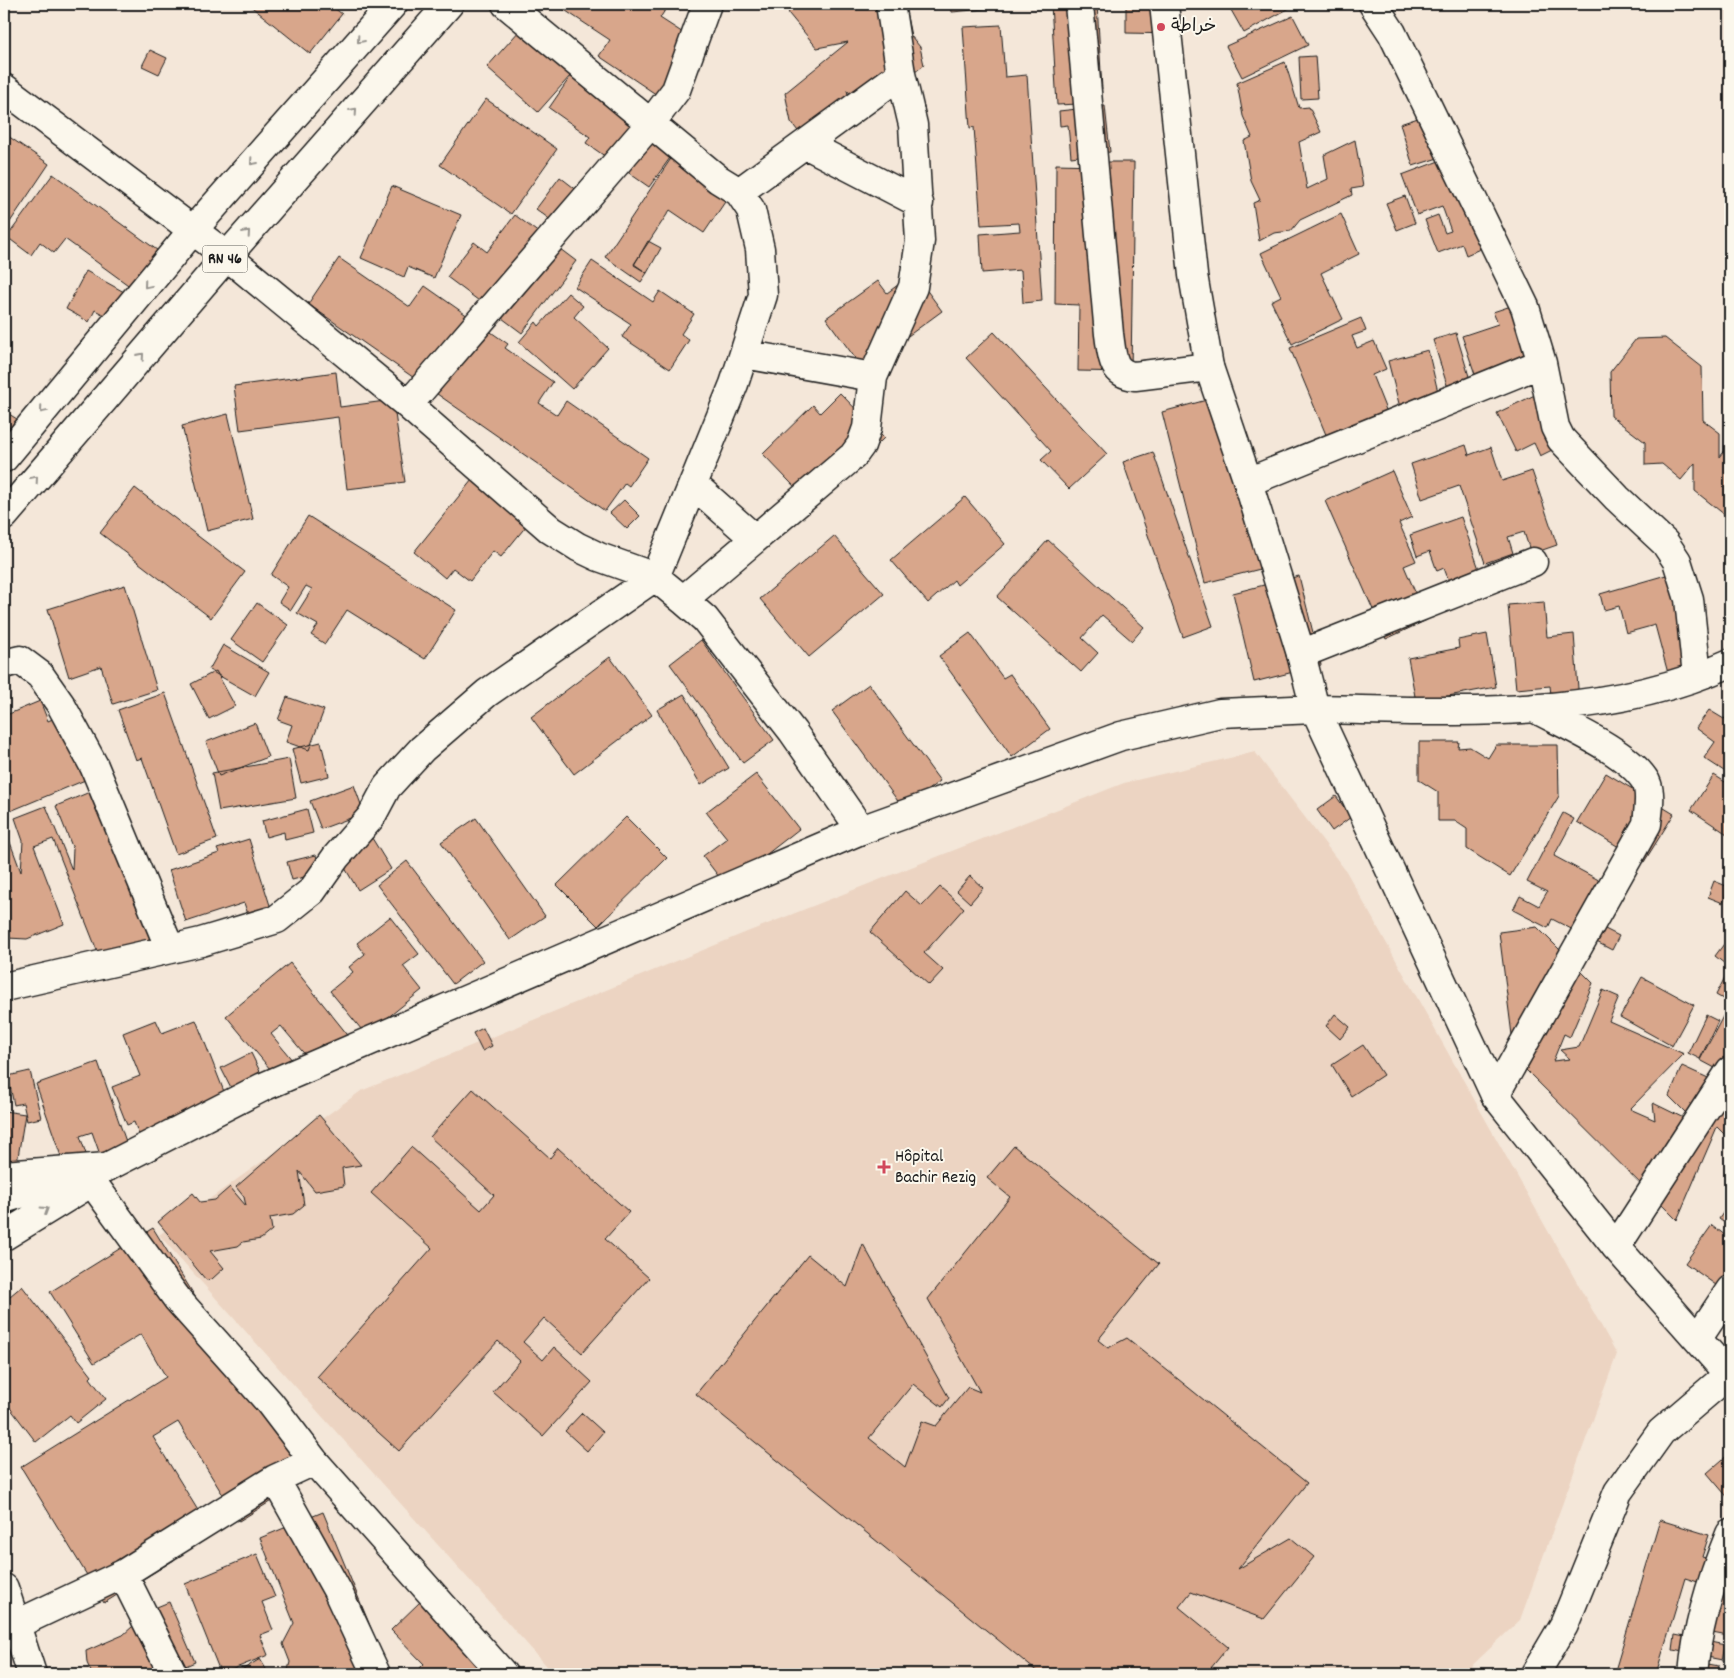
<svg xmlns="http://www.w3.org/2000/svg" width="1734" height="1678" font-family="Dekko,'Playpen Sans Arabic',sans-serif">
<rect width="100%" height="100%" fill="#f4e7d9"/>
<filter id="ink" filterUnits="userSpaceOnUse"><feTurbulence type="fractalNoise" baseFrequency=".02" numOctaves="2"/><feDisplacementMap in="SourceGraphic" scale="10" xChannelSelector="R" yChannelSelector="G"/><feConvolveMatrix kernelMatrix="1 2 1 2 8 2 1 2 1" color-interpolation-filters="sRGB"/></filter>
<g filter="url(#ink)">
<path fill="#ecd4c2" d="M1255,752L1346,871L1617,1354L1520,1620L1463,1674H554L159,1235L361,1091L747,932L1124,783Z"/>
<path fill="#d8a68b" stroke="#1c1c1c" d="M248,4H329L342,14L310,54Z
M567,4H669L660,18L694,40L669,103L599,56L610,40L563,9Z
M787,4H902L905,7L911,36L920,47L924,65L900,84L905,108L877,72L883,104L863,109L847,90L852,112L804,139L791,122L785,93L848,42L817,48L789,14Z
M951,4H1006V7L952,12Z
M1051,4H1097L1102,89L1078,90L1079,104L1057,105Z
M1126,4H1176V34L1126,33Z
M1244,4H1297L1244,33L1231,10Z
M1293,16L1308,45L1242,77L1226,46Z
M528,21L579,66L538,112L487,67Z
M1001,25L1005,77L1027,75L1042,301L1023,303L1021,270L982,273L980,234L1020,231L1019,223L981,225L974,127L970,128L963,27Z
M150,50L167,58L159,74L142,66Z
M1315,56L1318,98L1301,99L1299,57Z
M1285,62L1299,108L1309,107L1321,132L1299,142L1307,189L1328,179L1324,155L1355,140L1363,187L1351,189L1352,195L1300,220L1291,231L1274,233L1259,241L1253,203L1260,200L1251,181L1244,141L1252,137L1243,116L1237,83Z
M577,67L680,144L649,187L586,143L590,137L549,108Z
M486,99L557,149L511,214L440,165Z
M1105,106L1110,152L1071,157L1068,125L1060,126L1059,111Z
M1424,116L1438,158L1413,166L1400,124Z
M5,134L49,164L4,231V135Z
M676,151L733,190L704,233L670,210L634,264L647,273L641,282L605,257Z
M1447,158L1480,249L1466,255L1462,244L1438,253L1425,220L1438,215L1445,233L1451,231L1442,206L1417,215L1402,175Z
M1097,162H1134L1131,372L1078,371L1079,305L1055,304L1056,164L1097,165Z
M53,174L161,253L135,290L65,239L54,253L40,242L31,255L7,237Z
M560,177L596,205L572,236L536,209Z
M392,186L461,215L434,278L408,267L404,277L361,258Z
M1405,196L1415,223L1397,230L1386,203Z
M1341,214L1359,254L1321,273L1343,319L1292,344L1271,301L1281,296L1261,253Z
M515,215L576,261L522,333L447,277L474,242L487,252Z
M648,241L661,248L647,273L634,265Z
M339,258L410,307L425,286L508,344L505,348L553,382L539,403L557,415L566,401L648,458L629,486L625,483L605,511L308,304Z
M592,261L653,302L660,291L694,314L681,334L689,340L670,369L622,337L631,324L575,287Z
M86,271L124,292L110,318L95,310L89,322L66,309Z
M914,273L942,311L863,369L826,318L878,281L887,293Z
M568,293L583,306L574,317L608,348L572,389L519,342L536,322L539,326Z
M1511,306L1532,366L1480,389L1462,336L1498,324L1493,312Z
M1361,318L1366,331L1352,336L1357,348L1374,341L1386,369L1372,375L1394,430L1334,454L1290,348Z
M994,332L1107,454L1069,489L1041,460L1051,451L966,358Z
M1456,333L1474,393L1452,401L1433,340Z
M1665,338L1702,367L1703,420L1720,433V457L1730,444V519L1695,491V463L1681,480L1662,464L1645,465V442L1611,416L1610,372L1636,339Z
M1428,350L1443,413L1404,423L1388,361Z
M336,372L340,407L393,400L405,482L347,489L338,417L240,430L234,386Z
M1541,392L1566,443L1540,456L1534,443L1516,452L1497,413Z
M840,393L884,438L814,507L763,454L813,405L820,413Z
M1229,394L1272,566L1205,583L1162,412Z
M4,411L17,419L4,441Z
M228,414L253,519L207,531L182,426Z
M1466,445L1469,455L1491,447L1502,481L1532,471L1557,545L1531,554L1524,532L1508,537L1513,553L1485,563L1459,486L1422,499L1411,464Z
M1153,452L1213,626L1183,637L1123,462Z
M480,470L536,514L501,557L493,551L470,581L453,568L445,578L414,552Z
M1392,471L1412,517L1399,523L1416,561L1404,566L1427,620L1386,639L1325,501Z
M135,488L245,572L211,618L100,533Z
M965,497L1005,544L957,585L954,580L928,603L891,560Z
M624,500L640,516L627,529L610,513Z
M308,516L456,610L425,659L347,610L325,644L311,635L318,625L297,613L312,589L306,586L291,610L279,602L288,587L271,575Z
M1461,517L1487,592L1457,603L1444,568L1437,571L1430,551L1417,556L1410,535Z
M834,536L884,594L809,657L760,599Z
M1048,540L1144,627L1132,641L1102,615L1082,638L1098,653L1081,672L997,597Z
M1673,573L1698,670L1669,677L1655,625L1626,633L1619,606L1604,610L1600,594Z
M1299,576L1321,665L1254,682L1233,593Z
M125,585L157,690L113,704L101,666L69,677L48,609Z
M1544,602L1547,637L1574,634L1579,702L1552,704L1550,686L1516,689L1508,605Z
M257,603L288,625L262,662L231,640Z
M970,633L1003,678L1010,674L1050,729L1012,757L939,656Z
M1487,634L1496,687L1416,702L1408,658L1459,648L1458,640Z
M701,640L774,740L743,763L670,664Z
M223,645L269,672L255,696L209,670Z
M610,657L652,715L574,774L531,717Z
M216,671L235,706L209,719L191,684Z
M869,684L940,781L903,808L832,711Z
M165,693L217,839L176,854L142,758L136,760L118,710Z
M684,694L729,768L701,785L657,710Z
M287,697L324,710L309,750L286,742L292,725L278,720Z
M40,701L48,721L64,714L90,778L8,812L4,802V716Z
M1709,710L1724,719L1730,712V775L1704,758L1715,742L1696,728Z
M255,723L268,757L219,776L206,742Z
M321,742L329,776L301,783L292,749Z
M1419,742H1459L1458,748L1470,747L1488,758L1496,745H1558L1559,796L1510,876L1467,849V829L1455,821H1438V792L1419,780Z
M289,759L296,798L219,811L212,773Z
M1606,773L1674,814L1644,862L1577,822Z
M756,774L799,829L726,886L703,856L727,838L706,812Z
M1714,775L1730,785V836L1691,810Z
M354,785L364,813L321,829L310,801Z
M97,789L159,935L100,958L53,839L34,846L64,924L27,939L7,938L6,947L4,948V826L21,872L23,841L15,818L46,806L72,870L73,849L56,806Z
M1336,796L1351,817L1332,831L1317,810Z
M307,809L313,833L285,840L284,832L266,837L262,821Z
M1563,813L1574,819L1554,856L1621,892L1603,928L1619,936L1612,950L1552,919L1548,928L1513,910L1520,896L1539,906L1547,892L1527,882Z
M626,817L667,858L598,926L557,885Z
M476,818L545,916L510,940L441,842Z
M372,838L391,869L358,890L339,858Z
M249,839L274,918L252,925L244,903L186,922L169,870L219,853L217,849Z
M316,855L320,873L292,880L287,862Z
M407,861L483,961L453,984L377,885Z
M970,876L983,888L970,903L957,891Z
M1714,881L1729,887L1723,903L1708,897Z
M940,887L964,908L924,953L943,970L929,985L870,932L905,891L922,906Z
M390,917L419,954L403,966L422,990L366,1035L330,991L353,972L349,967L365,954L357,943Z
M1537,927L1593,983L1570,1037L1564,1034L1553,1061L1570,1059L1560,1050L1579,1047L1603,990L1619,997L1609,1021L1684,1054L1630,1109L1655,1120L1653,1103L1698,1125L1669,1096L1682,1066L1730,1088V1129L1727,1137L1717,1127L1677,1220L1523,1067L1513,1043L1499,932Z
M1724,944L1730,949V968L1715,956Z
M290,963L347,1034L327,1050L322,1044L307,1057L281,1026L271,1034L297,1066L280,1081L226,1016Z
M1728,971L1730,972V1076L1700,1060L1730,1003L1716,995Z
M1642,977L1694,1005L1672,1046L1620,1017Z
M1335,1014L1350,1027L1340,1039L1326,1026Z
M1706,1015L1718,1021L1700,1059L1688,1053Z
M156,1020L162,1033L196,1020L232,1112L145,1151L134,1122L127,1125L112,1087L140,1076L123,1033Z
M483,1028L492,1046L482,1051L473,1033Z
M1363,1045L1383,1075L1351,1096L1332,1065Z
M251,1053L269,1090L240,1105L221,1068Z
M98,1062L130,1153L103,1163L92,1132L80,1136L87,1157L64,1165L36,1084Z
M30,1071L41,1118L27,1121L23,1103L14,1105L8,1076Z
M473,1089L550,1158L558,1148L629,1212L605,1239L649,1278L582,1353L544,1318L523,1342L543,1360L554,1347L592,1382L543,1436L493,1392L520,1361L498,1341L399,1451L317,1377L432,1248L371,1193L411,1147L481,1210L494,1195L430,1137Z
M4,1111L25,1114L17,1163L4,1161Z
M319,1115L361,1165L342,1168L344,1186L315,1191L299,1171L304,1205L293,1214L270,1218L272,1230L261,1239L243,1242L238,1246L210,1251L224,1268L212,1279L206,1280L158,1222L193,1193L200,1202L215,1200L230,1187L246,1206L244,1197L236,1187Z
M1014,1146L1159,1264L1098,1340L1108,1348L1127,1338L1307,1483L1238,1569L1291,1538L1314,1557L1264,1619L1191,1592L1179,1607L1228,1647L1206,1674H1040L696,1394L808,1255L847,1287L863,1244L949,1398L942,1407L913,1384L869,1438L905,1467L922,1421L936,1426L968,1387L980,1392L928,1299L1010,1197L987,1178Z
M1730,1202V1227L1719,1219Z
M1712,1225L1730,1239V1295L1685,1263Z
M153,1228L307,1479L239,1521L178,1422L153,1437L210,1530L171,1554L174,1560L104,1603L21,1467L166,1377L141,1334L94,1363L50,1292Z
M22,1286L92,1376L90,1378L106,1399L76,1423L70,1415L36,1442L4,1400V1301Z
M582,1413L603,1432L587,1451L565,1431Z
M1730,1453V1500L1707,1473Z
M323,1512L390,1674H287L290,1662L283,1644L294,1623L260,1538Z
M1660,1520L1709,1535L1702,1557L1716,1561L1730,1539V1592L1685,1578L1656,1674H1614Z
M257,1554L275,1597L262,1602L273,1630L260,1635L268,1655L221,1674L185,1584Z
M1699,1586L1730,1592L1728,1636L1691,1629Z
M421,1601L485,1666L480,1672L482,1674H414L424,1664L391,1630Z
M169,1602L195,1662L169,1673L197,1671L199,1674H92L87,1663L86,1651L123,1635L152,1609Z
M1675,1635L1725,1645L1722,1660L1673,1650Z
M260,1659L269,1674H242L240,1671Z
M1681,1659L1719,1666L1717,1674H1678Z"/>
<g fill="none" stroke-linecap="round" stroke-linejoin="round">
<defs>
<path id="street" d="M1079,4L1109,334C1112,354 1111,374 1135,376L1209,367
M1373,4L1392,33L1525,307L1542,363L1555,427L1561,439L1617,498L1665,543L1677,561L1689,599L1697,676
M4,88L227,256L408,405L551,530L578,547L599,557L655,577L683,600L705,619L793,732L861,830
M805,144L919,203
M739,192L901,74
M744,354L873,377
M408,405L651,123L676,90L707,4
M1248,482L1542,363
M693,484L754,538
M683,600L853,456L861,445L867,428L873,377L913,287L920,241L913,125L901,74L890,4
M1301,654L1533,562
M4,664L20,660L40,675L61,705L94,766L170,949
M1315,709C1452,711 1602,722 1730,663
M4,987L201,942L277,919L312,891L336,857L371,817L387,787L422,749L487,693L655,577L734,384L763,295L760,249L751,210L739,192L718,179L506,4
M1495,1095L1647,824C1648,811 1652,794 1646,782C1629,752 1565,725 1534,708
M92,1182L178,1300L269,1402L314,1461L503,1674
M1616,1247L1730,1071
M1698,1338L1730,1290
M275,1479L337,1590L376,1674
M123,1574L173,1674
M17,1624L123,1574L275,1479L314,1461
M1535,1674L1564,1625L1618,1492L1661,1432L1729,1374
M1693,1674C1697,1626 1712,1578 1730,1534"/>
<path id="secondary" d="M1164,4L1193,275L1209,367L1248,482L1301,654L1315,709L1495,1095L1616,1247L1730,1376
M4,1199L107,1167L263,1087L861,830L1121,736L1220,713L1315,709
M4,1236L92,1182
M4,1588L32,1674"/>
<path id="primary" d="M4,458L193,230L393,4
M4,516L227,256L449,4
M4,1175L107,1167"/>
</defs>
<use href="#street" stroke="#1c1c1c" stroke-width="31"/>
<use href="#secondary" stroke="#1c1c1c" stroke-width="31"/>
<use href="#primary" stroke="#1c1c1c" stroke-width="31"/>
<use href="#street" stroke="#fbf7ec" stroke-width="28"/>
<use href="#secondary" stroke="#fbf7ec" stroke-width="28"/>
<use href="#primary" stroke="#fbf7ec" stroke-width="28"/>
</g>
<defs><path id="oneway-chevron" d="M-2-3.5L2.5 0L-2 3.5" fill="none" stroke-width="1.6" stroke-linecap="round" stroke-linejoin="round" transform="scale(1.25)"/></defs>
<g stroke="#97948e">
<use href="#oneway-chevron" transform="translate(360 40) rotate(131)"/>
<use href="#oneway-chevron" transform="translate(354 111) rotate(-49)"/>
<use href="#oneway-chevron" transform="translate(253 162) rotate(131)"/>
<use href="#oneway-chevron" transform="translate(247 233) rotate(-49)"/>
<use href="#oneway-chevron" transform="translate(147 285) rotate(130)"/>
<use href="#oneway-chevron" transform="translate(141 356) rotate(-49)"/>
<use href="#oneway-chevron" transform="translate(43 410) rotate(130)"/>
<use href="#oneway-chevron" transform="translate(35 479) rotate(-49)"/>
<use href="#oneway-chevron" transform="translate(45 1210) rotate(-32)"/>
</g>
</g>
<g fill="#d1495b" stroke="#fbf7ec" stroke-width="2">
<circle cx="1161" cy="27" r="5"/>
<path d="M881.5 1159.5h5v5h5v5h-5v5h-5v-5h-5v-5h5z"/>
</g>
<g text-anchor="middle" dominant-baseline="central" stroke-width="4" stroke-linejoin="round" paint-order="stroke">
<rect fill="#fbf7ec" stroke="#5f5e5a" stroke-width="1" x="202.5" y="245.5" width="45" height="27" rx="4"/>
<g font-size="16" font-weight="bold" fill="#1c1c1c">
<text x="225" y="259">RN 46</text>
</g>
<g font-size="18" fill="#1c1c1c" stroke="#fbf7ec" text-anchor="start">
<text x="1171" y="27">خراطة</text>
<text x="895" y="1157">Hôpital<tspan x="895" dy="21">Bachir Rezig</tspan></text>
</g>
</g>
<rect width="1734" height="1678" fill="none" stroke="#fbf7ec" stroke-width="20"/>
<rect x="10" y="10" width="1714" height="1658" fill="none" stroke="#1c1c1c" stroke-width="2" filter="url(#ink)"/>
</svg>
